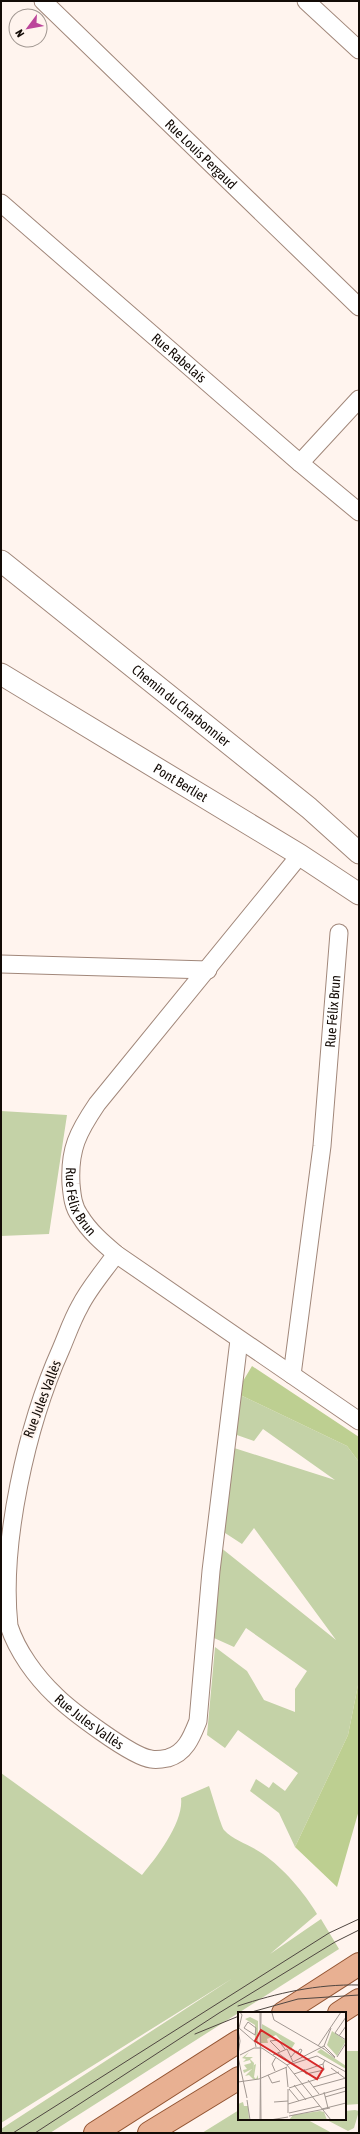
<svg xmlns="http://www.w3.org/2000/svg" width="360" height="2134" font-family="'Asap Condensed',sans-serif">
<rect width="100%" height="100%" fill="#fff4ee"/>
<path fill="#c4d2a7" d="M1,1111L67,1115L49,1234L1,1236Z
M236,1393L347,1446L359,1462V1680L348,1735L295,1847L279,1813L250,1791L256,1779L269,1788L273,1782L285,1791L298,1773L238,1730L225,1748L207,1735L215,1647L247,1671L264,1700L295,1712V1689L307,1671L246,1628L234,1647L214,1638L220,1547L336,1640L254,1528L242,1544L222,1531L231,1447L335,1480L263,1429L254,1441L234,1434Z
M1,1773L142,1875C157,1857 184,1822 181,1798L209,1786C212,1794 221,1826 224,1830C234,1841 251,1845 263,1854C283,1868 304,1892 317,1914L270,1954L321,1919L339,1949L50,2133H1V2129L233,1978L1,2123Z
M345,2051H359V2104L345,2105Z
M239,2110V2119H306L332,2133H202Z
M355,2110L359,2111L354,2128L348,2131L325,2119H345V2111Z"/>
<path fill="#bdcf91" d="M252,1366L359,1437V1462L347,1446L236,1393Z
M359,1680V1810L337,1887L295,1847L348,1735Z"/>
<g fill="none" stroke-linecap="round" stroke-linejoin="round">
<defs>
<g id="minor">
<path id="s1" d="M43,1L359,307"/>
<path d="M306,1L359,50"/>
<path id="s2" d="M1,203L300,463L359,512"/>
<path d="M300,463L359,399"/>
<path id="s3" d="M300,855L97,1104C78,1132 69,1149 71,1184C72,1195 73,1207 80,1216C89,1231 103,1243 116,1254L359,1421"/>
<path d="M1,964L208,970"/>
<path id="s4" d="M116,1254C104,1271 89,1288 80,1306C72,1320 67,1335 61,1349C27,1425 0,1543 9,1626C17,1651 36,1677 55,1695C70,1710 132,1757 151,1759C156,1760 163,1759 168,1758C186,1753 192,1736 198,1721L211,1571L239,1340"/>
<path id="s5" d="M292,1375L322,1146L339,933"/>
</g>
<g id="tertiary">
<path id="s6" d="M1,561L309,808L359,853"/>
<path id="s7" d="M1,674L300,855L359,894"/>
</g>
<path id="primary" d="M283,2013L359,1964
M339,2013L359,2000
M95,2133L239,2041
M149,2133L239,2078"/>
</defs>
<use href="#minor" stroke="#a1877a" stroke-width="19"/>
<use href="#tertiary" stroke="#a1877a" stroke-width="23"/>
<use href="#primary" stroke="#935432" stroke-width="24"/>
<use href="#minor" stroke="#fff" stroke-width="17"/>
<use href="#tertiary" stroke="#fff" stroke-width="21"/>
<use href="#primary" stroke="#e8b092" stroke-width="22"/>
<path stroke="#4f4641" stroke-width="1" d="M238,2006C277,1993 317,1984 359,1985
M248,2013L298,1999L359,1995
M195,2034L239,2016
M13,2133L329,1933L359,1919
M35,2133L219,2013L335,1942L359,1930"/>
</g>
<g text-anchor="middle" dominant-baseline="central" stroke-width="4" stroke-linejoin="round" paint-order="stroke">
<g font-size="14" fill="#130b06" stroke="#fff4ee">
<text stroke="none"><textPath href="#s1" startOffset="220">Rue Louis Pergaud</textPath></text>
<text stroke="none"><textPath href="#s2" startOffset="236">Rue Rabelais</textPath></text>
<text stroke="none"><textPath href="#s6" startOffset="231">Chemin du Charbonnier</textPath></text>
<text stroke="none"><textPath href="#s7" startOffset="210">Pont Berliet</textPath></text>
<text stroke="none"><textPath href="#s5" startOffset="366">Rue Félix Brun</textPath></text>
<text stroke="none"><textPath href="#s3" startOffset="427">Rue Félix Brun</textPath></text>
<text transform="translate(42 1399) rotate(-69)">Rue Jules Vallès</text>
<text stroke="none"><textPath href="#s4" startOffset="522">Rue Jules Vallès</textPath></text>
</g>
</g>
<g transform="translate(238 2012)">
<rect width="108" height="108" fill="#fff4ee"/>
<path d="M12,5L20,9V33L17,27V13L7,7ZM24,12L57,31L52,39L38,23L29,27L30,31H23ZM94,19L108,29L99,44L89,33ZM83,37L108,54V57L79,40ZM11,40L7,45H15L12,47L16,51L15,62L16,53L18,52L16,65L18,67L20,63V67H15L11,63L7,64L14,57L6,61L5,58L9,57L6,53L13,51L12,48L5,50L8,47L4,46ZM5,90L6,94H10L11,107L0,108V92ZM82,99L86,100L89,108H51L55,103Z" fill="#c4d2a7"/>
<path fill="none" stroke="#a19791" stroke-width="1" d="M2,0L4,3L1,16L17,30L18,35M22,0L23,108M34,1L36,8L86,37M108,5L97,21L108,28M10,10L18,16L17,23L6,16ZM0,17L2,29L0,43M101,24L108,14M80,34L103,0M86,34L97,45M85,36L97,46M42,39L32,29L40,28L47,37M40,41L52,50M2,43L16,36H24L49,53L86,34L93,16M35,43L49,37L55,50M0,45L9,86M53,45L58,39L60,40L62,42L64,38L62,37L60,40M99,45L108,31M54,52L79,44L108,60M49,53L93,108M48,55L50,75M93,56L108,67M66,57L68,62L86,58L85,52M37,59L34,52L38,45M56,62L85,52L87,48M30,63L34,71L42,69M70,68L81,82M0,70L21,67L49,55M56,73L68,88M75,75L108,66M51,76L101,60M50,77V101M51,77L61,89M86,80L90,96M87,85L108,79M9,88L12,108M36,90L50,89M50,92L108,75M84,97L108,91M51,101L82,94M51,104L92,96M22,108L23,0M32,108L50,105"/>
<path fill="#d62828" fill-opacity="0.15" stroke="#d62828" stroke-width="2" d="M23,18L85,57L79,67L17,29Z"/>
<rect width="108" height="108" fill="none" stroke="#130b06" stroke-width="2"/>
</g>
<rect width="360" height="2134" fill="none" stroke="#130b06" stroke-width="4"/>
<g transform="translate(28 28) rotate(238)"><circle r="19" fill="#fff4ee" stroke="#a19791"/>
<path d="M0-3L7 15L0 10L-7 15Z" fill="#bc459b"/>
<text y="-6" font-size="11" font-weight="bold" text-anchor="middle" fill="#130b06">N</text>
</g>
</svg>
